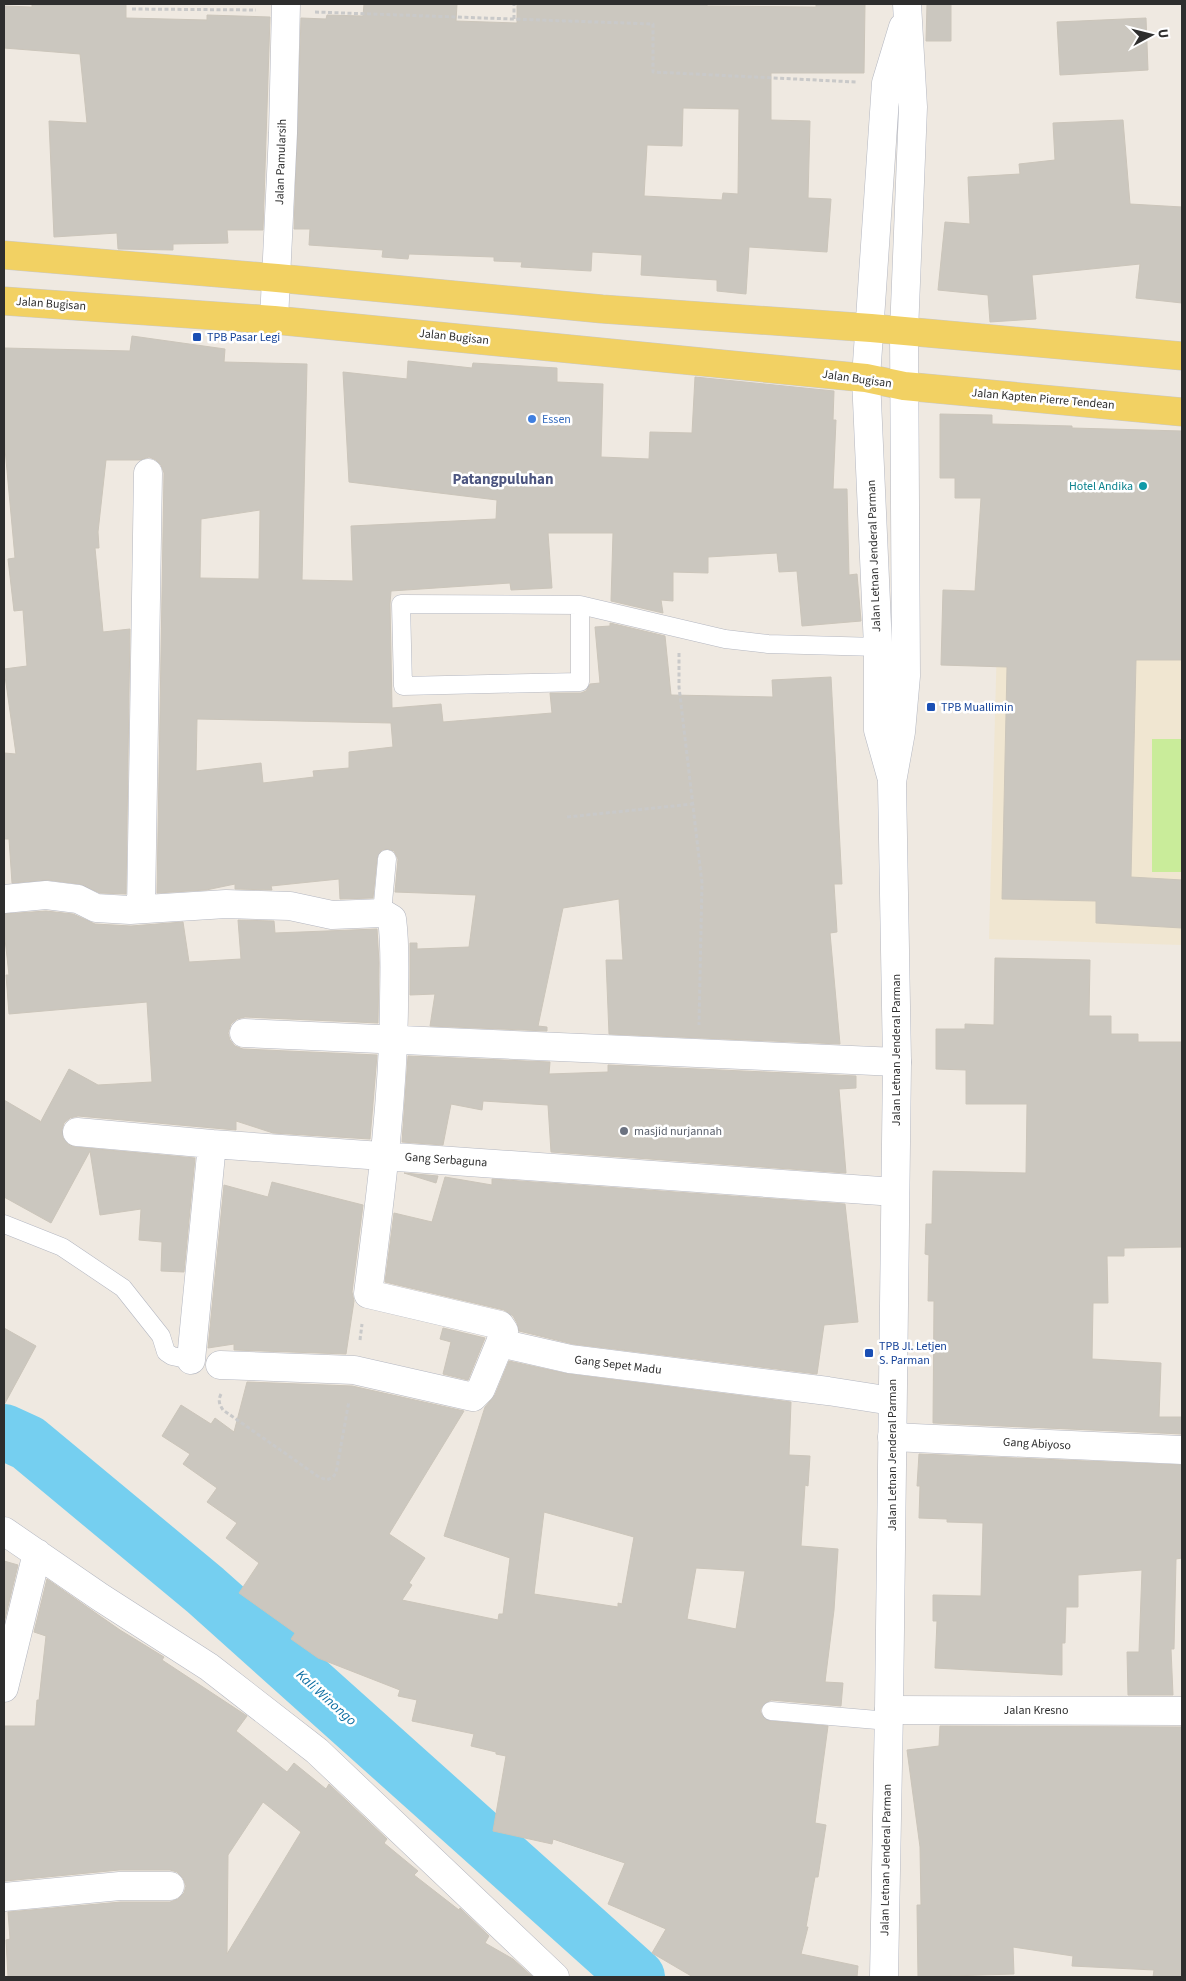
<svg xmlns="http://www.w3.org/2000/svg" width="1186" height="1981" font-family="'Source Sans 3',sans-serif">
<rect width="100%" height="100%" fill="#efe9e1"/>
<path fill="#f0e6d1" d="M1060,613L1182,618V945L989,939L997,642Z"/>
<path fill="#c9ec9a" d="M1152,739H1182V872H1152Z"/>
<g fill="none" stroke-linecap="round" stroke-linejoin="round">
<path stroke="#75cff0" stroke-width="56" d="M4,1432L28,1443L205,1590L637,1977"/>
</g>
<path fill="#cbc7bf" stroke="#cbc5ba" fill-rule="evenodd" d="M32,4H126V18L207,20V15L270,17L263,230H227L228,243L173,244V250L118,249L117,233L54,237L49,121L87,123L80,54L4,48V6L32,7Z
M364,4H457L456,21L517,23V4H707V6L816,7V4H865L864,73H771V120L810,121L808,198L831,199L827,252L749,247L746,294L717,291V280L641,275L642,255L592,252L591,271L521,267L522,262L494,261V257L409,254L408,259L382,257L383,250L309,245L310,229H294L301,18L326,19L327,15L363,16ZM683,108L739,109L738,194L723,193L722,200L644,196L647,145L682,146Z
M927,4H951V41H926Z
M1146,18L1148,70L1060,75L1057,22Z
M1123,120L1130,204L1182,207V303L1136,298L1140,264L1032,275L1036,319L990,322L988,295L938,290L945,222L970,224L968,177L1020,174L1019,164L1055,160L1053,123Z
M132,336L225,349L224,362L307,364L302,580L353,581L351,526L496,519L497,500L349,482L343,372L407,379L408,361L472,368L473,363L557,368V382L603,384L601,457L649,459L650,432L692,433L695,377L834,391L833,420H836L833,489H847L849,575L857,574L861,621L802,626L797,571L779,572L777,553L708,557V573L673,572V601L661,600L663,613L611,601L613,533H548L552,588L511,590L510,583L391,591L390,604L392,708L441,704L443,722L552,713L550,693H581L586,691L590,684L600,683L595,627L610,626V623L665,636L671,695L773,697L772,680L831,677L842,884H834L837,932L830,933L840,1044L609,1034L606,960H623L619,899L563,908L538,1026L547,1027V1031L430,1026L435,994L410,995V943H417V949L469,947L476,895L395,892L398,859L394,851L388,849L382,850L377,858L373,898L340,899L339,879L271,886L272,890L235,889V884L206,890L157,893L164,473L161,465L156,460L149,457L140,460H106L98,532L99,548H95L103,632L130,629L126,894L100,893L80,884L48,880L12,883L9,839H4V753L16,754L4,669L27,666L23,610L14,611L8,559L15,558L4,438V348L130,351ZM260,510L259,579L200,578L201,519ZM197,719L391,723L393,747L349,752V768L313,771L314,777L263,783L261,763L196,771Z
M940,414L992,415V424L1072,426V428L1182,431V660H1136L1131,877L1182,880V928L1096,923V901L1002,899L1007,667L941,665L943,590L975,591L981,498H955V478H940Z
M46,911L73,914L95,924L131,926L183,922L189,962L241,959L238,920L274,921L275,933L377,929L379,963L378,1023L245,1017L237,1019L231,1024L228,1033L230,1040L235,1046L243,1049L377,1055L370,1139L273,1133L236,1121V1130L78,1116L70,1118L64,1123L62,1130L63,1138L68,1144L75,1147L195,1158L184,1272L161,1271L162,1242L139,1240L141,1209L100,1215L90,1151L51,1223L4,1197V1100L40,1121V1123L69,1069L98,1085L152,1082L147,1002L9,1014L6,975H9L4,930V914Z
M995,958L1090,960L1089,1016H1111V1034H1138V1042H1182V1247L1124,1248V1256H1107L1108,1303H1093L1092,1359L1161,1363L1159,1417H1182V1434L933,1423L934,1301H928L929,1255L925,1254L926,1224H932L933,1171L1026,1173L1027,1104H966V1070L936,1069V1029H965V1024L994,1025Z
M408,1056L550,1062L549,1074L608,1072V1065L856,1076V1088L839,1089L846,1173L551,1152L548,1105L483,1101L482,1110L451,1104L443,1145L402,1142Z
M404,1173L438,1176L436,1183Z
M445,1177L492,1185V1179L845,1204L858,1322L824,1325L817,1374L573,1344L519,1331L517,1323L513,1316L504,1310L385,1282L394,1213L432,1222Z
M272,1182L363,1205L352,1292L354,1301L346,1354L234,1350V1344L208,1348L224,1185L268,1197Z
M4,1328L36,1346L4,1405Z
M443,1328L485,1338L468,1380L443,1374L451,1342L440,1339Z
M509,1361L568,1374L791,1402L789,1455L810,1456L808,1486L805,1485L801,1546L838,1549L834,1610L825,1682L843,1683L841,1706L771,1700L763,1705L760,1711L765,1719L770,1721L828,1726L815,1823L826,1825L818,1877H815L806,1927H808L801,1954L858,1966L857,1977H693L652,1953L666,1929L608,1904L625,1863L553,1839L552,1844L493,1831L506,1756L496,1754V1752L471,1746L474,1734L412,1721L417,1700L398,1696L400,1690L318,1658L291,1639L295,1633L239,1593L259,1563L226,1538L237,1523L207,1502L217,1488L183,1464L190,1454L162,1436L181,1405L211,1424L215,1418L234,1432L247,1382L352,1386L464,1411L389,1534L425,1558L409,1583L412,1585L402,1600L498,1620L499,1614H503L510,1558L444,1536L485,1407L495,1395ZM544,1512L634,1537L622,1604L618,1603V1607L534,1594ZM696,1568L745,1571L736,1629L687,1619Z
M919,1454L1182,1465V1558L1176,1559L1174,1649H1171L1173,1695H1128L1127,1652H1139L1142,1570L1078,1575V1607H1066L1065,1643H1062V1675L935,1668L937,1621H933V1595L981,1596L983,1523L947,1522V1519L919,1518L920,1486H917Z
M4,1561L18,1565L4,1623Z
M47,1579L120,1630L164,1657L162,1660L247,1716L236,1731L287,1772L294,1763L326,1789L329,1784L387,1839L384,1843L418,1871L414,1875L459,1910L460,1908L489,1936L485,1943L513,1959L533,1977H8L6,1940L10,1939L8,1912L121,1902H170L178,1899L184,1893L186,1886L183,1878L177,1872L170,1870H119L5,1881L4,1726H35L37,1700H39L46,1636L34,1632ZM263,1802L301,1832L227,1954L228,1855Z
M940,1726L1182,1727V1977H1153L1154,1970L1072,1966L1073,1956L1013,1947L1014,1974L918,1977L917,1905H921L920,1847L907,1750L939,1746Z"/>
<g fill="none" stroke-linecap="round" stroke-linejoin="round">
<defs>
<path id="service" d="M580,605V682L403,686L401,604L580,605L725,639L768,644L878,647
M382,913L387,859
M4,1224L62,1247L123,1288L161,1336L166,1352L172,1356L191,1360
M771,1711L889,1721"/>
<path id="minor" d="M274,320L283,133L286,4
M4,899L46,895L78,899L96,908L130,910L226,904L290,906L332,915L382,913L392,919C396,948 394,977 394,1006C393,1103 380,1198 368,1294L500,1325L504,1331L500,1343L570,1359L828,1391L892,1401
M141,909L148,473
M244,1033L897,1062
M77,1132L212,1144
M191,1360L212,1144L895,1192
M220,1365L354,1370L473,1397L481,1389L500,1343
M892,1437L1182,1450
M4,1531L100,1597L209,1667L317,1751L555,1977
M4,1688L37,1553
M889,1710L1182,1711
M4,1897L120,1886H170"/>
<path id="tertiary" d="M891,776L878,730V647L866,378L886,83L903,27
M884,1977L889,1710L897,1062L892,782L901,732L906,676L904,332L913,107L907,4"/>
<path id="primary" d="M4,255L277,278L602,309L871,328L1182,356
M4,301L274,320L866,378L904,386L1182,412"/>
</defs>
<use href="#service" stroke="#b4b7c1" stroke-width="19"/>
<use href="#minor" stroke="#b4b7c1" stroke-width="29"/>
<use href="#tertiary" stroke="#b4b7c1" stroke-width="29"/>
<use href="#primary" stroke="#c9c9c9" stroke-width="29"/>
<path stroke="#c9c9c9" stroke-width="3" stroke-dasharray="4 2.5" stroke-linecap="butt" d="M132,9L256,10
M315,12L653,24V72L856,82
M514,19V4
M679,653V687L702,883L699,1025
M567,817L693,804
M360,1340L362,1324
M221,1394C218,1400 219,1404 223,1410L319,1477L327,1480L333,1477L336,1473L349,1401"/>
<use href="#service" stroke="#fff" stroke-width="18"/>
<use href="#minor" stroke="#fff" stroke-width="28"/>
<use href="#tertiary" stroke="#fff" stroke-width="28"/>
<use href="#primary" stroke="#f2d163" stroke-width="28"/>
</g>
<g fill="#1a4fb4" stroke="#fff" stroke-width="2">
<rect x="192" y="332" width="10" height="10" rx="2.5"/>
<rect x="926" y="702" width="10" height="10" rx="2.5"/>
<rect x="864" y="1348" width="10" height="10" rx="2.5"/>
</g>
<circle fill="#3f7fe0" stroke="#fff" stroke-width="2" cx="532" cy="419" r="5"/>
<circle fill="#0f9aa8" stroke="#fff" stroke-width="2" cx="1143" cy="486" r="5"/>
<circle fill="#6b7280" stroke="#fff" stroke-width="2" cx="624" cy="1131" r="5"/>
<g text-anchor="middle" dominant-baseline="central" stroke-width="5" stroke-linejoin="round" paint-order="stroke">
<g font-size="12" fill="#2e2e2e" stroke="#fff">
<text transform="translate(281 162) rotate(-88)">Jalan Pamularsih</text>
<text transform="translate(51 304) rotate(4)">Jalan Bugisan</text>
<text transform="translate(454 337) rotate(6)">Jalan Bugisan</text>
<text transform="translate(857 379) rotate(8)">Jalan Bugisan</text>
<text transform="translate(1043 399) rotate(5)">Jalan Kapten Pierre Tendean</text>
<text transform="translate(874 556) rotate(-92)">Jalan Letnan Jenderal Parman</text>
<text transform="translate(896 1050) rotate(-90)">Jalan Letnan Jenderal Parman</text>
<text transform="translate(446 1160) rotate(4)">Gang Serbaguna</text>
<text transform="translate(618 1365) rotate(7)">Gang Sepet Madu</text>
<text transform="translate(1037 1444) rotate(3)">Gang Abiyoso</text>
<text transform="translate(892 1455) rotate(-90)">Jalan Letnan Jenderal Parman</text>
<text x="1036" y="1710">Jalan Kresno</text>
<text transform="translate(886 1860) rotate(-89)">Jalan Letnan Jenderal Parman</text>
</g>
<g font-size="12" fill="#164399" stroke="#fff" text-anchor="start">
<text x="207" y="337">TPB Pasar Legi</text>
<text x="941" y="707">TPB Muallimin</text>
<text x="879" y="1346">TPB Jl. Letjen<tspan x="879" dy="14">S. Parman</tspan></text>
</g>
<g font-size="12" fill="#366cbe" stroke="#fff" text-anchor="start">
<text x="542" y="419">Essen</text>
</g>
<g font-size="12" fill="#0d838f" stroke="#fff" text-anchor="end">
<text x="1133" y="486">Hotel Andika</text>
</g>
<g font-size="12" fill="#5b616d" stroke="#fff" text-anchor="start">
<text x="634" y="1131">masjid nurjannah</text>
</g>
<g font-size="14" font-style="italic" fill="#0d6fa3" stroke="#fff">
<text transform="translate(326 1698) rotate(42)">Kali Winongo</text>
</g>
<g font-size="15" font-weight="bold" fill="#4d5680" stroke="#fff">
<text x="503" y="479">Patangpuluhan</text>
</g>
</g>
<rect width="1186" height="1981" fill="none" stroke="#2e2e2e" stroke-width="10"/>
<g transform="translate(1151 35) rotate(83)" stroke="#ffffff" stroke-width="4" paint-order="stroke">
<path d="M0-4L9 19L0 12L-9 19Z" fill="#2e2e2e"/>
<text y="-8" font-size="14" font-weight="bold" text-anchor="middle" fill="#2e2e2e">U</text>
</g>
</svg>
